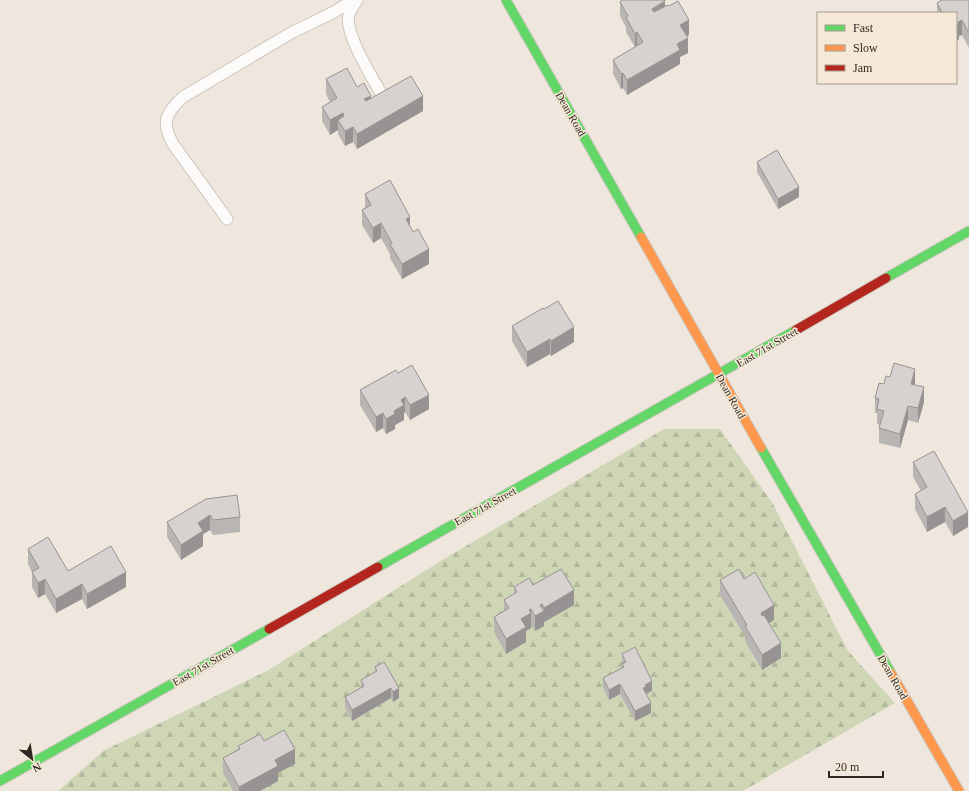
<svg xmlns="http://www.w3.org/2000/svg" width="969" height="791" font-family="Georgia,serif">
<defs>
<pattern id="forest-firs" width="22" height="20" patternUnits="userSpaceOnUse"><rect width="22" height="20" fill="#cfd6b5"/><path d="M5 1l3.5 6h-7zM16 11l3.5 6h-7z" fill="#b2b89b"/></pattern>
</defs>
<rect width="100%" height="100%" fill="#efe7dd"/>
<path fill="url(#forest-firs)" d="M664,429H720L773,504L848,651L895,703L743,791H58L103,751L267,671L439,562Z"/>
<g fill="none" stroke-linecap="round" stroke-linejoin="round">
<defs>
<path id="lane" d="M357,0C355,4 351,9 349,14C343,33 375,81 384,99
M227,219L173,144C161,122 165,114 183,97L291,33L332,13L354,0"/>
<path id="fast" d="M506,0L641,237
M886,278L969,231
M761,448L891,673
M378,567L796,330
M0,781L269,629"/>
<path id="slow" d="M641,237L761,448
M891,673L959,791"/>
<path id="jam" d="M796,330L886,278
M269,629L378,567"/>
</defs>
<use href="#lane" stroke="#cbc5bd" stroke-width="13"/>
<use href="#fast" stroke="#cbc5bd" stroke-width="11"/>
<use href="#slow" stroke="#cbc5bd" stroke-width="11"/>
<use href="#jam" stroke="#cbc5bd" stroke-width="11"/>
<use href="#lane" stroke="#fdfbfa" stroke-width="11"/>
<use href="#fast" stroke="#63d668" stroke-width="9"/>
<use href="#slow" stroke="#ff974d" stroke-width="9"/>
<use href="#jam" stroke="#b3261e" stroke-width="9"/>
</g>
<path fill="#b9b5b3" d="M969,0V48L962,35L959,36V39L956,41V13H937V3Z
M620,2L665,6L689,35L687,36L688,53L680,57V64L627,95L623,88L621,89L613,74V60L635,47L626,32V27L620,16Z
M326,79L357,87L371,98L423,111L357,149L353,142L345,146L338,134V130L330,135L322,121V107L330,102L326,94Z
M757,162L799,197L778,209L757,172Z
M365,194L410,227L429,264L402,279L390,258V254L381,238L373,243L362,225V210L365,208Z
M512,326L574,342L551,356L550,354L527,367L512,341Z
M398,373L429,409L410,420L405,412L404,413V420L395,425V429L386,434L383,428L376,432L360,405V390Z
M915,383V385L924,402L918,423L908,420L900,448L879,443V428L880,425L877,424V413H875V398L884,384Z
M913,462L968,527L953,536L945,522L927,532L915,509V494L921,491L913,477Z
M206,499L240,517V532L213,535L210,530L203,534V546L181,560L167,537V522Z
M28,549L68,571L126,587L87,609L82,599L56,613L45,594L38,598L32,587V572L28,564Z
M744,579L774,620L769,623L781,658L762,670L745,641V636L720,595V580Z
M533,585L574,605L544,622V626L535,631L531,624V628L526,631V642L506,654L494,632V617L504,611V600L514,594V587Z
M622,654L652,691L646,694L651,713L635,721L620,694L609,700L603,688V678L622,668Z
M375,667L399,698L393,702L391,698L352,721L345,707V697L361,688V680L375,672Z
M264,741L295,764L278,773V781L260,791H233L223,773V758L238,749V746Z"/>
<path fill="#969392" d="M665,1V16L652,23V9Z
M689,20V35L680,40V25Z
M962,20V35L959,36V39L956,41V26L958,22Z
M637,32V47L635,48V34Z
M688,38V53L680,57V64L627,95V80L677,44Z
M623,73V88L621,89V74Z
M371,96V110L364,99Z
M423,96V111L357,149V134Z
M343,113V127L338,120V130L330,135V120Z
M353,127V142L345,146V131Z
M799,187V197L778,209V199Z
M410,217V232L406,219Z
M381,223V238L373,243V228Z
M429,249V264L402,279V264Z
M574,327V342L551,356V341Z
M550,339V354L527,367V352Z
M915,369V383L911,398V384Z
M924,387V402L918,423V408Z
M429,395V409L410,420V405Z
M405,397V412L404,413V420L395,425V429L386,434V419L394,411L401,400Z
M908,406V420L900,448V434Z
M383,413V428L376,432V417Z
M945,507V522L927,532V517Z
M968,512V527L953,536V521Z
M210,515V530L203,534V546L181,560V545L198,523Z
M126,572V587L87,609V594Z
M45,579V594L38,598V583Z
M82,584V599L56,613V599Z
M574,590V605L544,622V626L535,631V616L540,605L542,604V613L544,611V608Z
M774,605V620L761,628V613Z
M531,609V628L526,631V642L506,654V639L521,619L529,610Z
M781,643V658L762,670V655Z
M652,681V691L646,694L643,688L645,685Z
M620,684V694L609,700V690Z
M391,688V698L352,721V710Z
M399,688V698L393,702V692Z
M651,703V713L635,721V711Z
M295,749V764L278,773V781L260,791H239V787L275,760Z"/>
<path fill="#d7d2d0" stroke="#969392" d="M622,0H665V1L652,9L654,12L668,5L669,6L678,1L689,20L680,25L688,38L677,44L680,50L627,80L623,73L621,74L613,60L643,42L637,32L635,34L626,17L628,16L620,2Z
M942,0H969V33L962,20L958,22L959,24L956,26V13H939L942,12L937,3Z
M347,68L357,87L364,83L371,96L364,99L366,101L411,76L423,96L357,134L353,127L345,131L338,120L344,116L343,113L330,120L322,107L337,98L326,79Z
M777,150L799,187L778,199L757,162Z
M390,180L410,217L406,219L413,232L418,229L429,249L402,264L390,244L392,243L381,223L373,228L362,210L371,205L365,194Z
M558,301L574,327L551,341L550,339L527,352L512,326L543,308L544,309Z
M894,363L915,369L911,384L924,387L918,408L908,406L900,434L879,428L884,411L877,409L879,399L875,398L879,383L884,384L886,376L890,377Z
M412,365L429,395L410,405L405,397L401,400L404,405L394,411L395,414L386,419L383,413L376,417L360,390L396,370L398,373Z
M934,451L968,512L953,521L945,507L927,517L915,494L927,487L913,462Z
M237,495L240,517L213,520L210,515L198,523L203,531L181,545L167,522L206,499Z
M48,537L68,571L111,546L126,572L87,594L82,584L56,599L45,579L38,583L32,572L39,568L28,549Z
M561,569L574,590L544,608L542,604L540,605L544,611L535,616L531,609L529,610L531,613L521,619L526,627L506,639L494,617L509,608L504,600L517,592L514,587L529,578L533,585Z
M739,569L744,579L755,572L774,605L761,613L762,616L764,615L781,643L762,655L745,626L747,625L720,580Z
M635,647L652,681L645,685L646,687L643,688L651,703L635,711L620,684L609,690L603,678L624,667L622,664L626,662L622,654Z
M384,662L399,688L393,692L391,688L352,710L345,697L364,686L361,680L377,671L375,667Z
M284,730L295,749L275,760L278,766L239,787L223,758L240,749L238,746L260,734L264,741Z"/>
<g text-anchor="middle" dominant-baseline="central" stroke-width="3" stroke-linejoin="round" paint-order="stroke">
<g font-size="11" fill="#2e2922" stroke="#f6e8d6">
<text transform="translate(571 114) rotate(60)">Dean Road</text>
<text transform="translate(767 347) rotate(-30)">East 71st Street</text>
<text transform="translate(731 396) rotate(61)">Dean Road</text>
<text transform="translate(485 506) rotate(-29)">East 71st Street</text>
<text transform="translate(203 666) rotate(-30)">East 71st Street</text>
<text transform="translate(893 677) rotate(60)">Dean Road</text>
</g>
</g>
<rect x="817" y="12" width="140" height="72" fill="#f6e8d6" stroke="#a69c8e"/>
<rect x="825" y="25" width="20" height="6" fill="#63d668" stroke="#a69c8e"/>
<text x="853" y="32" font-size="12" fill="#2e2922">Fast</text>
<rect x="825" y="45" width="20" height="6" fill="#ff974d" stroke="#a69c8e"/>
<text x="853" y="52" font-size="12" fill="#2e2922">Slow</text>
<rect x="825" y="65" width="20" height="6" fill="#b3261e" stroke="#a69c8e"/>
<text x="853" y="72" font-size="12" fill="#2e2922">Jam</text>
<g transform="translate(32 759) rotate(150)" stroke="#f6e8d6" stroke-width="3" paint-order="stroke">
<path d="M0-3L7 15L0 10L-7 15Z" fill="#2e2922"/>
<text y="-6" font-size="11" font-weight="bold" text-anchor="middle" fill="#2e2922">N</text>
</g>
<path d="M829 771v6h54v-6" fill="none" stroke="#2e2922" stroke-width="2"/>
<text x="835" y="771" font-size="12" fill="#2e2922" stroke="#f6e8d6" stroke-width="3" paint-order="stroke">20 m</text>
</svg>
